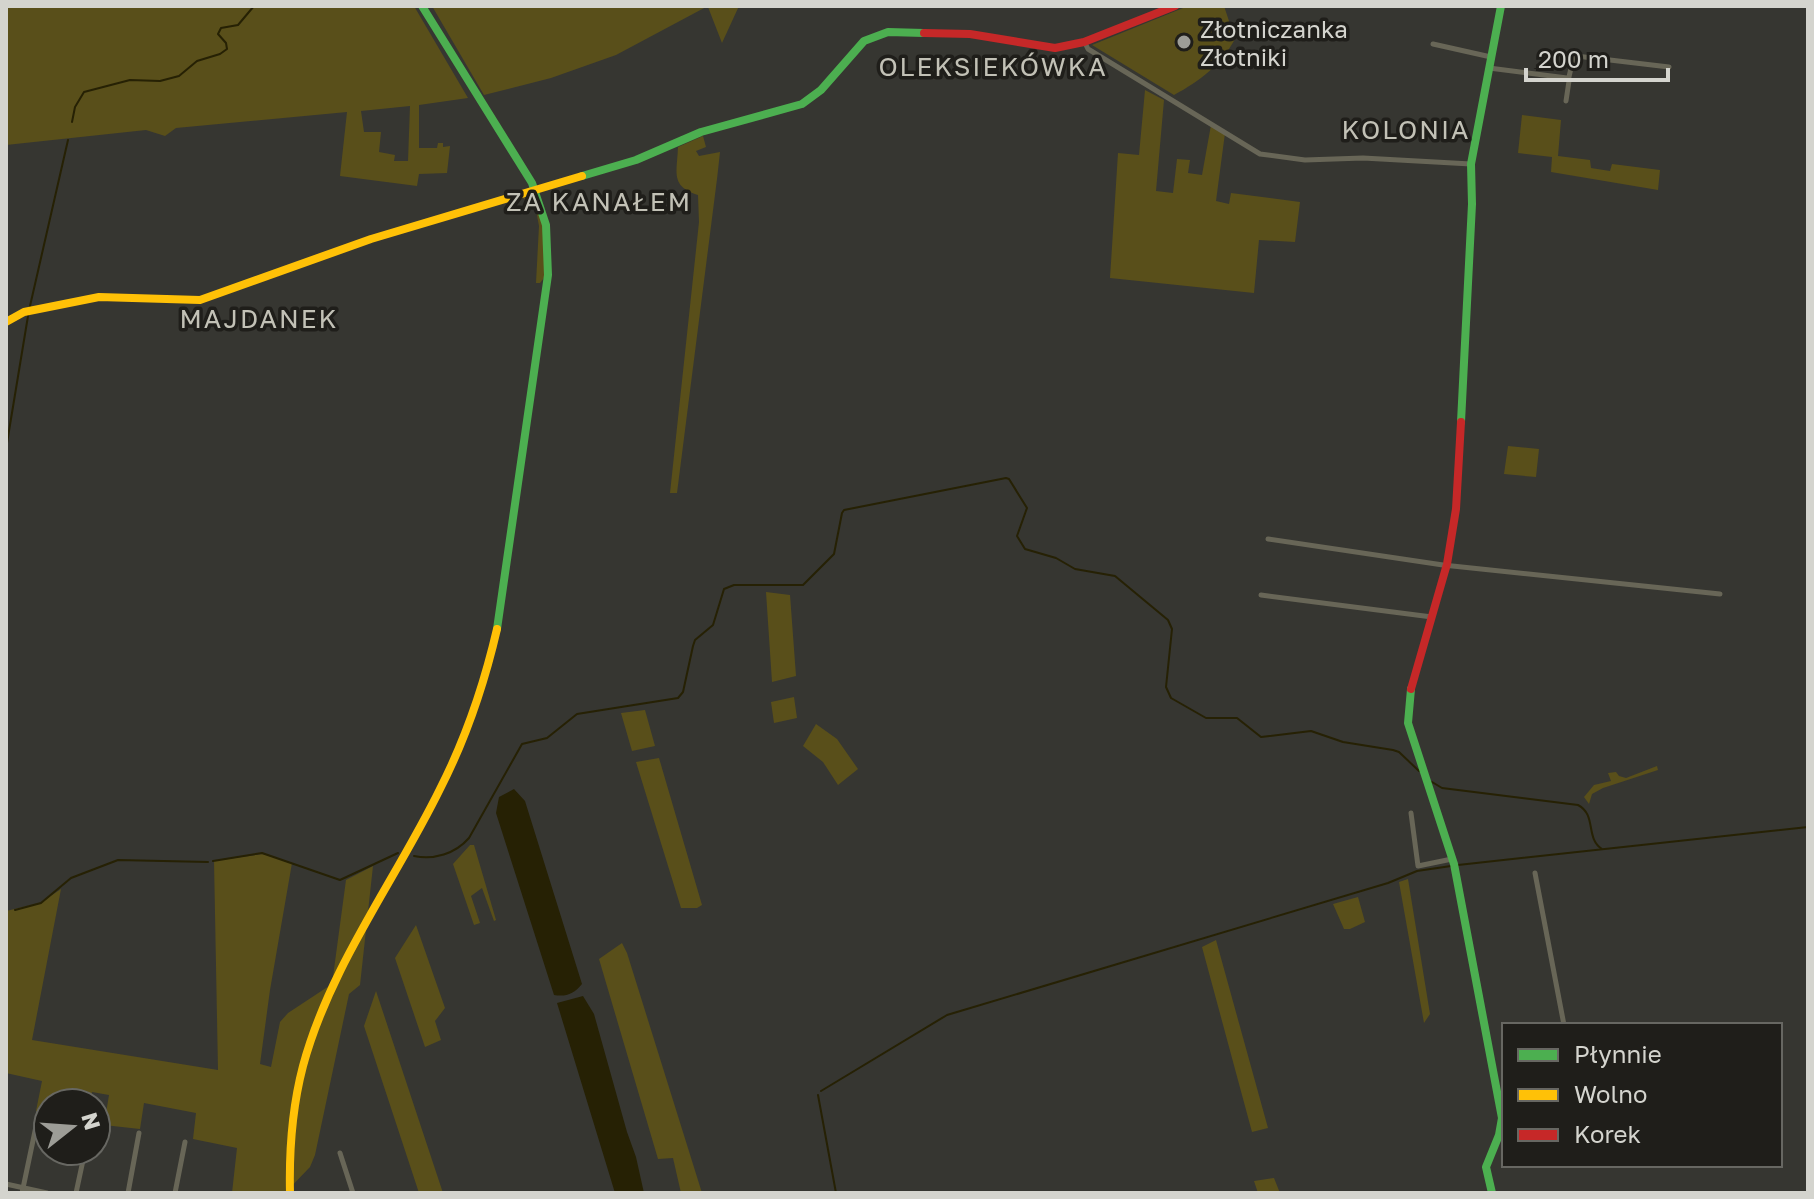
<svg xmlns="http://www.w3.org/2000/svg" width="1814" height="1199" font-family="'Golos Text',sans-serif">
<rect width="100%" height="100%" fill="#363631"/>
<path fill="#594f1a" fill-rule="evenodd" d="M6,6H414L468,98L419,105V148H437L438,143H443V147L450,146L447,173L419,174L417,186L340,176L347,112L176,128L165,136L146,130L6,145ZM410,106L408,161H394L395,155L379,152L381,132H364L361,111Z
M432,6H739L722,43L708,7H706L616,55L551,78L484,95Z
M1188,6H1224L1235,39C1221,65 1200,81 1174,95L1092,45Z
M1145,90L1164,100L1156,191L1173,193L1177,159L1190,160L1188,173L1202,175L1211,125L1225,133L1216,201L1229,204L1231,193L1300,202L1295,242L1259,240L1254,293L1110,278L1118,153L1139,155Z
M1522,115L1561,120L1558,156L1590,160L1591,168L1610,171L1612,164L1660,170L1658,190L1551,172L1552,157L1518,153Z
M703,136L706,147L696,151L699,156L720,152L717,179L677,493H670L699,222L698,195C670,186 677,173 678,147Z
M529,197C548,214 544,253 544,278L540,283H536L539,226L536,210L523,198Z
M1508,446L1539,449L1536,477L1504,474Z
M766,592L790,595L796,676L772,682Z
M794,697L797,718L774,723L771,702Z
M645,710L655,746L632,751L621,713Z
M816,724L837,739L858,769L838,785L823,762L803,746Z
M659,758L702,905L697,908H681L636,762Z
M1657,766L1658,770L1603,788L1592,794L1589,804L1584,797L1594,785L1611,781L1608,773L1616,772L1619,776L1626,778Z
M470,845H474L496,920L494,921L482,888L471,896L480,923L474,925L453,864Z
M262,854L292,863L270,990L260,1064L271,1067L280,1022L288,1013L332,984L346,880L373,866L360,985L349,994L315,1155L310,1167L285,1193H232L237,1148L193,1139L196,1113L144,1103L140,1129L104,1125L109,1095L92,1092L90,1103H48V1114L36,1111L42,1081L6,1073V911L40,903L61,889L32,1040L218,1070L214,861Z
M1408,879L1430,1014L1424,1023L1399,882Z
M1358,897L1365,922L1350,929H1344L1333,904Z
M416,925L445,1008L435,1021L441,1040L425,1047L395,958Z
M1216,940L1268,1128L1252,1132L1202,947Z
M622,943L627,953L702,1193H681L673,1158L658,1159L599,959Z
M376,991L443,1193H419L364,1026Z
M1274,1178L1280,1193H1258L1254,1181Z"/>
<path fill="#262104" d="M514,789L525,801L582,984C574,994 566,997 554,995L496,813L499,797Z
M583,996L594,1014L627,1132L636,1157L644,1193H615L557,1003Z"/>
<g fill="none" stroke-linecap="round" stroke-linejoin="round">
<path stroke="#262104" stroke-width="2" d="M72,122L75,107L84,92L130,80L160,81L179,76L197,61L220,54L227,49L226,43L218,34L221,28L238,25L254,6
M30,306L68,140
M6,449L28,316
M1432,782L1442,788L1578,805C1597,815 1585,838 1602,849
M414,856C434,860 455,854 469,838L522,744L547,738L577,714L678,698L683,692L693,646L695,640L713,625L724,589L734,585H803L834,554L842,513L844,510L1006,478L1009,479L1027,508L1017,536L1025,549L1056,558L1075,569L1115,576L1168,620L1172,629L1166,687L1171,698L1206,718H1237L1261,737L1311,731L1343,742L1393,750L1399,752L1419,771
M213,861L262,853L340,880L398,853
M1458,865L1808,827
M15,910L41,903L71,878L118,860L208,862
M821,1091L947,1015L1388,883L1417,871L1451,866
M818,1095L836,1193"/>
<path stroke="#686657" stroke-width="5" d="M1085,43L1088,49L1260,154L1305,160L1363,158L1471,164
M1433,44L1491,57
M1489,68L1567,78
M1566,101L1569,81L1567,78L1569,77L1573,59L1576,56L1669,67
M1268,539L1443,565L1720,594
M1261,595L1432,617
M1411,813L1418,866L1452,859
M1535,873L1564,1025
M340,1153L353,1193
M6,1184L47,1193
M22,1193L39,1112
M76,1193L85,1151
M128,1193L139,1133
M175,1193L185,1142"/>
<path stroke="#4caf50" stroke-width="8" d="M422,6L532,183L546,225L548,275L497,629
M582,176L636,160L701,132L802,104L821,90L864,41L888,32L924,33
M1461,422L1472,204L1471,164L1501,6
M1411,689L1408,723L1454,864L1502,1118L1499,1135L1486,1167L1492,1193"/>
<path stroke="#ffc107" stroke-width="8" d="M6,322L24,312L99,297L200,300L371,239L582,176
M290,1193C289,1150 292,1108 303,1066C330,966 395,881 440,789C466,738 484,685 497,629"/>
<path stroke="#c62828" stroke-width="8" d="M924,33L970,34L1055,48L1084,42L1175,6
M1411,689L1447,564L1456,509L1461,422"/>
</g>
<circle fill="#9d9d97" stroke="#1f1e1a" stroke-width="3" cx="1184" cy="42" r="8"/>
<g text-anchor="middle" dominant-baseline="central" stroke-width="7" stroke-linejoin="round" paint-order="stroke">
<g font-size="24" fill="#d4d4ce" stroke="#1f1e1a" text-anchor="start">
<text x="1200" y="28">Złotniczanka<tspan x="1200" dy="28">Złotniki</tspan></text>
</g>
<g font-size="26" letter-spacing="2" fill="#c2c1b6" stroke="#1f1e1a">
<text x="993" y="66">OLEKSIEKÓWKA</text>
<text x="1406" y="129">KOLONIA</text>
<text x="599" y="201">ZA KANAŁEM</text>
<text x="259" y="318">MAJDANEK</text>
</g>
</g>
<rect width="1814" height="1199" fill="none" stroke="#d4d4ce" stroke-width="16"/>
<rect x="1502" y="1023" width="280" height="144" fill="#1f1e1a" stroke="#676762" stroke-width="2"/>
<rect x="1518" y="1049" width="40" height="12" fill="#4caf50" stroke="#676762" stroke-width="2"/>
<text x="1574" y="1063" font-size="24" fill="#d4d4ce">Płynnie</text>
<rect x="1518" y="1089" width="40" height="12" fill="#ffc107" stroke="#676762" stroke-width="2"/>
<text x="1574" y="1103" font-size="24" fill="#d4d4ce">Wolno</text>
<rect x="1518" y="1129" width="40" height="12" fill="#c62828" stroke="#676762" stroke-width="2"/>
<text x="1574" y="1143" font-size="24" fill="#d4d4ce">Korek</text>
<g transform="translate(72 1127) rotate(73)"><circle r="38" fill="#1f1e1a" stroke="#676762" stroke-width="2"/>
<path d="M0-6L14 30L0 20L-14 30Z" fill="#9d9d97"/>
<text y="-12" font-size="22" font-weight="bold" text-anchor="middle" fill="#d4d4ce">N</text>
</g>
<path d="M1526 68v12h142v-12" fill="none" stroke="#d4d4ce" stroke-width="4"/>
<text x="1538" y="68" font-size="24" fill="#d4d4ce" stroke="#1f1e1a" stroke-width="6" paint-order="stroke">200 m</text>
</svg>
